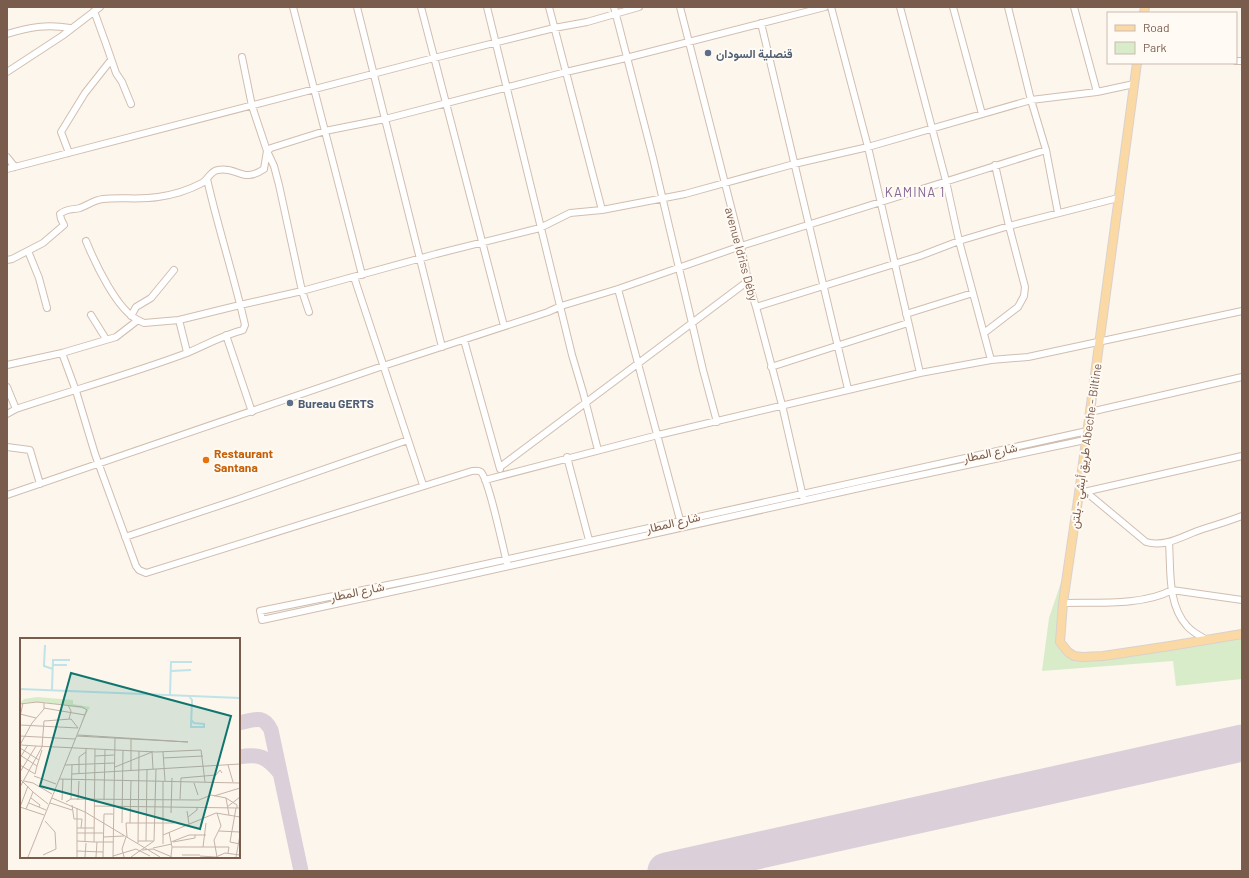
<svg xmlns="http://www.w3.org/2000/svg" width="1249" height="878" font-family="Barlow,Vazirmatn,sans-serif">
<rect width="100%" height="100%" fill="#fdf6ec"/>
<path fill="#d8ecc9" d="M1077,535L1062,639L1065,650L1085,657L1242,638V679L1176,686L1173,661L1042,671L1049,618Z"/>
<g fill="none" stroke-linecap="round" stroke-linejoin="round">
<path stroke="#dbcfda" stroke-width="15" d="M239,723C254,720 263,714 271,730L301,871
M239,757C259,753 267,757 280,773"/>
<path stroke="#dbcfda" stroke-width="37" d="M666,871L1242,743"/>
<defs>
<path id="minor" d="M293,7L362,275
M357,7L442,347
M421,7L504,326
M487,7L572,355L583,392L598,450
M549,7L602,210
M614,7L653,158L703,370L717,422
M680,7L741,246L748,281L756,307L782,405L803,497
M831,7L868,147L920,373
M900,7L946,181L959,241L991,360
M953,7L982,114
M1008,7L1031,100L1046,150L1058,213
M1074,7L1097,92
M94,11L106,44L116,73L122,82L131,104
M761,23L848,389
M7,34C30,27 47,24 70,28
M242,57L252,106L267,151L274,166L279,185L302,291L309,312
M1236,61H1242
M7,72L62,36L100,7
M69,153L61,132L85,93L111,60
M7,157L15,167
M7,169L434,58L554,28L587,22L639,7
M86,241C95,263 117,310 138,320
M28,251L39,278L47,308
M7,260L12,259L43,243L64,225L61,219L60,214C67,208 73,210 80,208C88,205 94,200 103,199C121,197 140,200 158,197C172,195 189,190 202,183C208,180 210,171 218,170C238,166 242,184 264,169L267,151L271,148L325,131L385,119L566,72L626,58L825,7
M354,277L423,485
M618,289L680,520
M756,307L920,256L959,241L1009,226L1118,198
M906,314L973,293
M91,315L106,339
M131,316L136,307L151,298L174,270
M179,320L187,352
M984,333L1018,307L1024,296L1025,287L1009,226L995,165
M226,335L252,412
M464,340L500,469
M62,353L76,391L95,454L136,566L139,570L146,573L472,471C475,471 478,470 481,472C489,480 503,548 507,563
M7,365L62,353L116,337L138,320L144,323L179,320L240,305L302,291L436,254L540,228L570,213L602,210L685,194L794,164L868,147L1031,100L1097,92L1134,84
M771,367L908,323
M7,387L16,409
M1090,412L1242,377
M7,414L16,409C73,390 131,374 187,353C206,345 223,335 243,330L245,325C234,276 218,228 207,179
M1085,440L864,487L469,575L262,620L260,611L427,577L1087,431
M7,447L30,450L40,484
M567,457L589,540
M500,467L748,281
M485,480L658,435L920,373L991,360L1028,357L1242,311
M1084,492L1242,456
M1086,492L1146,542C1166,548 1184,535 1203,529C1216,525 1229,521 1242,516
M7,495L383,366L548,312L561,306L618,289L741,246L1046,150
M125,537L236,500L408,440
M1169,543C1171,569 1167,604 1187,626C1192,632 1200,636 1207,640
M1063,603C1095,602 1143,606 1172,590L1242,600"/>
<path id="major" d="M1144,13L1145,7
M1137,63L1079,493L1063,603L1060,642L1068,652L1074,656L1082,657L1103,656L1170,646L1242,634"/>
</defs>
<use href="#minor" stroke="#d1beb0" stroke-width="8"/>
<use href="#major" stroke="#dad1cd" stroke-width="10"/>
<use href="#minor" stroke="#fff" stroke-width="6"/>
<use href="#major" stroke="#fbd9a5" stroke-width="8"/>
</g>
<g fill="#5c6f8a" stroke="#fffaf3" stroke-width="1.5">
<circle cx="708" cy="53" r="4"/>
<circle cx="290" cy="403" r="4"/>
</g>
<circle fill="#e8710a" stroke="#fffaf3" stroke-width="1.5" cx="206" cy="460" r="4"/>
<g text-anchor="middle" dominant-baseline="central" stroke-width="4" stroke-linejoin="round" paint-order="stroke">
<g font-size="12" font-weight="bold" fill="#4e5e75" stroke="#fffaf3" text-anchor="start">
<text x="716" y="53">قنصلية السودان</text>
<text x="298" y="403">Bureau GERTS</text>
</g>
<g font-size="12" fill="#7a5c4d" stroke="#fffaf3">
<text transform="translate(742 254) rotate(75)">avenue Idriss Déby</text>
<text transform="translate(1085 446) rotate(-82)">طريق أبشي - بلتن Abeche - Biltine</text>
<text transform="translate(990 452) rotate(-12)">شارع المطار</text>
<text transform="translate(673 522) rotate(-13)">شارع المطار</text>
<text transform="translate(357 591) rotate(-12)">شارع المطار</text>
</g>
<g font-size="12" font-weight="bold" fill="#c56008" stroke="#fffaf3" text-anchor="start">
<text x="214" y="453">Restaurant<tspan x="214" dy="14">Santana</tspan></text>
</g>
<g font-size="13" letter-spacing="1" fill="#846695" stroke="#fffaf3">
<text x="915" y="192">KAMINA 1</text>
</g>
</g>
<g transform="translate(20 638)">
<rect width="220" height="220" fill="#fdf6ec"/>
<path d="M17,59L53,62V66L70,69L61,85L66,71L23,64L0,65L4,61Z" fill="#d8ecc9"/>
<path fill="none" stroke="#bfe3e8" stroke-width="2" d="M25,7L24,28L33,31M33,27H47M151,33L171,32M0,51L220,60M32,52L33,22H50M150,57L151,24H172M169,58L172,62L171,88V89H184V86L174,85L171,82"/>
<path fill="none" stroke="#c5b3a7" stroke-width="1" d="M0,66L17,64L62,69L67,72L8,219M48,67L51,73L49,81M24,70L65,77M0,76L16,80M0,79L3,65M0,87L58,90M0,98L55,101M57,98L168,104L58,97M111,101V133M0,107L12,85L24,71V65M16,108L136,114L181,112L185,144M0,110L19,122M75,111L74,204H77M132,113L133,131M143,114L145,143M0,117L17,128L15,136L0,127M75,118L94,117M0,120L8,107M143,120L183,118M45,127L94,125M208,127L213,144M17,128L22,112M95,129L132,114M0,134L16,108L1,107M59,135V119L66,114M52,136L220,126M14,138L36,146M0,141L13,154L6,171L0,169M39,141L220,145M4,143L13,145L32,156M174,145L178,157M0,149L22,109L24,83L51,81L58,90M13,154L28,166M194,158L220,150M11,160L20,167L19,169M32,160L65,174L140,219M206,160L209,177M51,161L52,127M160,161L161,140L196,137L200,132L202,135M42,162L43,141M58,162L59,143M84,162L85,112M46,164L51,161L179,162L191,157L206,160L217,167V170M9,165L26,172M30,165L52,172M52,167L54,181H62L61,190M74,168L220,170M0,169L8,148M207,169L220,159M57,170V219M216,170L210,204L220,206M6,171L24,177M167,173L169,186M151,175L152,140M168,179L177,172V169M102,185L103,112M106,185H154M106,185L107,199M110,185L111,143M57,190H74M199,193L220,194M149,194L152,209L151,218M57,195H83M143,197L196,175L220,179M83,199L104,198M57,203L74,204M118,203H133M126,203L127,132M65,204L66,111M151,204L169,197H186M153,204L175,200V197M118,205L119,113M143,206V143M152,209H209L208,215M183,209L186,185M133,210L152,206M122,212L133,211L152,219M57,213L83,214M23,217L36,211L35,194L25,183M162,217H180M93,218L116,211L130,218M180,218L196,219L205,215L220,217M65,219L66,205M76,219L77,204H93M83,219L84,176H93M93,219L95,100M104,219L102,211L106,199M111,219L134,203L136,131M197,219L194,202L201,188L197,175M216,219L220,197"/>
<path fill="#0f766e" fill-opacity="0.15" stroke="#0f766e" stroke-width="2" d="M51,35L211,78L180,191L20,148Z"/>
<rect width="220" height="220" fill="none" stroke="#7a5c4d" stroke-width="2"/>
</g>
<rect width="1249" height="878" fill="none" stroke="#7a5c4d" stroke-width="16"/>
<rect x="1107" y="12" width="130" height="52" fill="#fffaf3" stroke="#cabbb1"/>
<rect x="1115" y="25" width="20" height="6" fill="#fbd9a5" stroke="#cabbb1"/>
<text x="1143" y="32" font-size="12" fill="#7a5c4d">Road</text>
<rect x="1115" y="42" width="20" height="12" fill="#d8ecc9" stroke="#cabbb1"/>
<text x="1143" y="52" font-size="12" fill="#7a5c4d">Park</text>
</svg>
